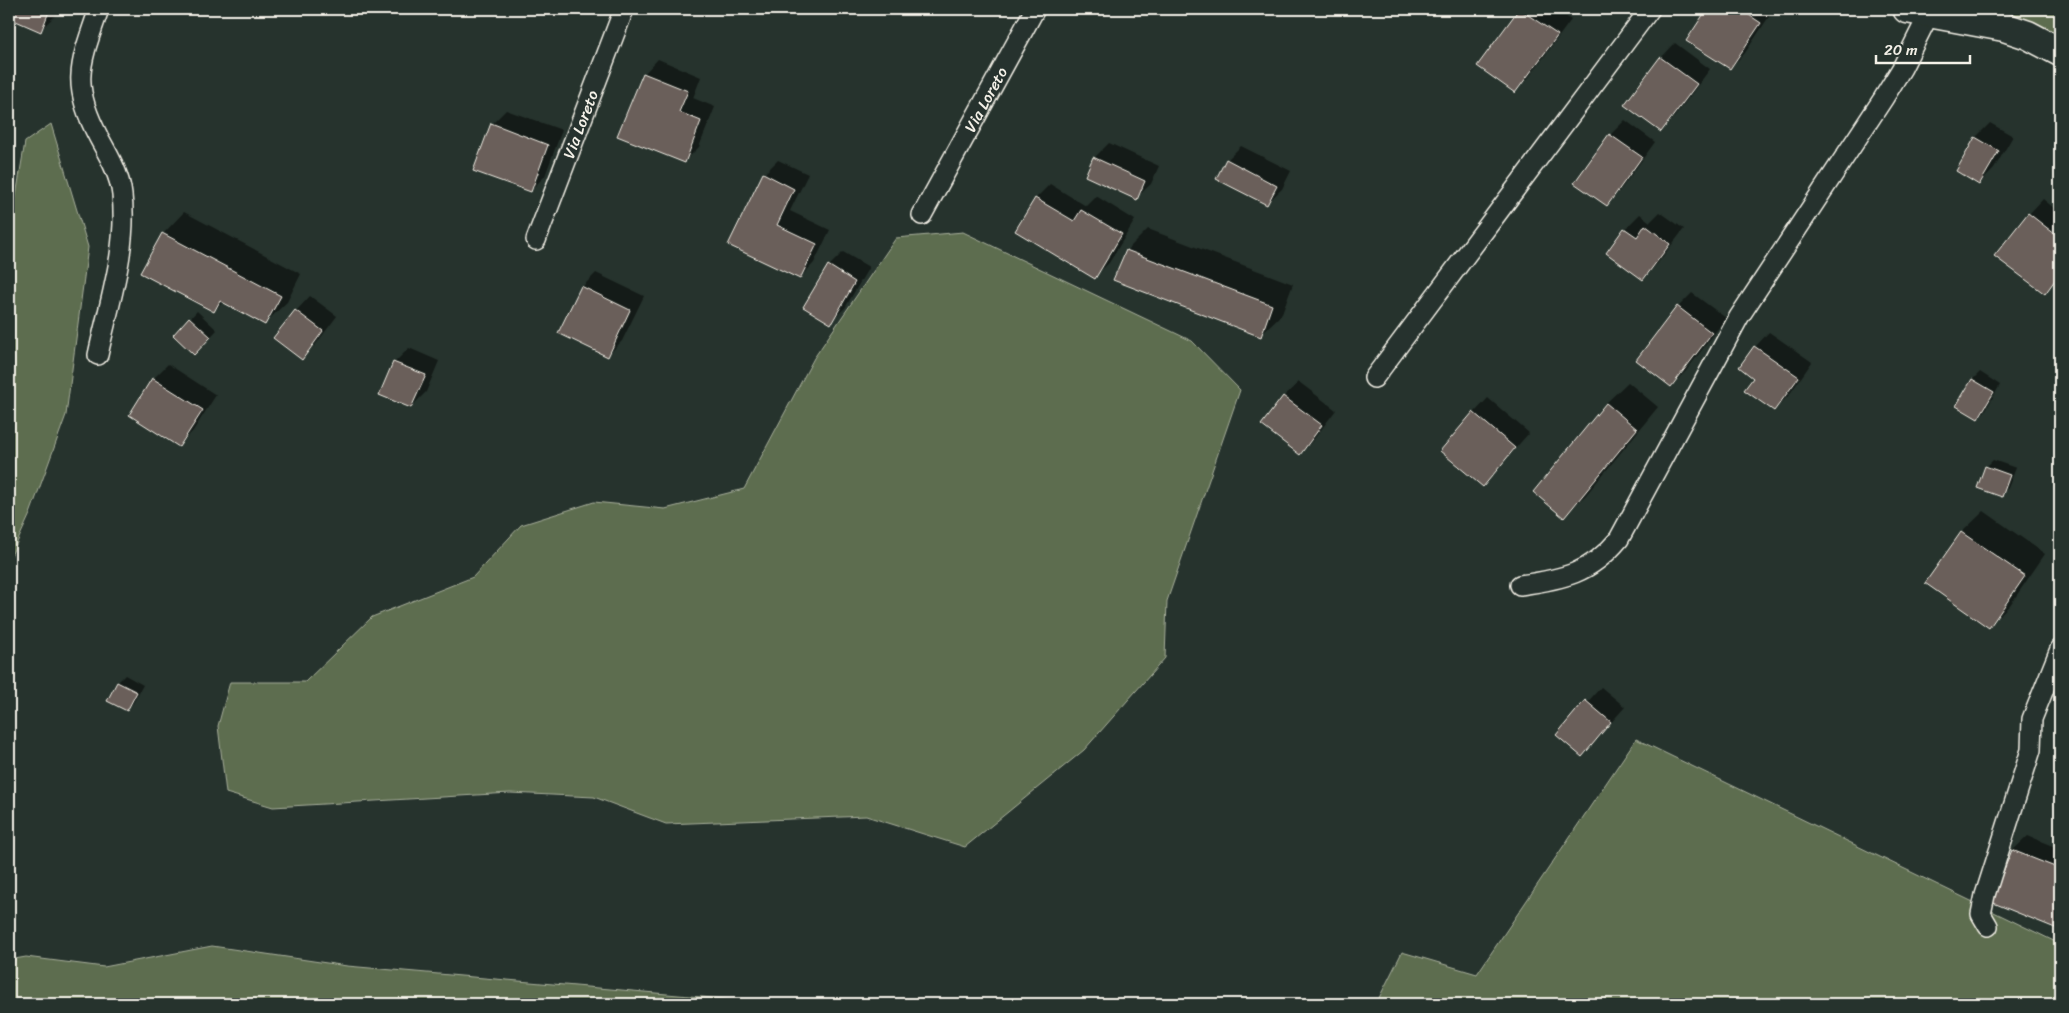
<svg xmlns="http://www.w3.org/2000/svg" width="2069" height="1013" font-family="Sriracha,sans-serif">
<rect width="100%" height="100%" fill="#26332d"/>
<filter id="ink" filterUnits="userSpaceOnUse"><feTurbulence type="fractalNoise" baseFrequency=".02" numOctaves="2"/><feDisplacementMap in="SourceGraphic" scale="10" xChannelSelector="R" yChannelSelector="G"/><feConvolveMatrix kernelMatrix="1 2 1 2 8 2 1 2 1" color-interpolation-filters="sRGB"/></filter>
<g filter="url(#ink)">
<path fill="#5d6d4f" stroke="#a8af9c" d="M2005,9H2060V34L2010,14Z
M51,124L88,247L66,415L30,514L9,560V238L25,142Z
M963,232L1192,341L1240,390L1167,601L1165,658L1084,750L965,847L866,816L666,824L594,797L510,793L273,807L226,793L218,726L230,682H305L372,617L473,577L521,525L594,502L665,509L744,489L814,358L896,238Z
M1636,739L2060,944V1004H1376L1402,952L1477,974Z
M212,946L347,966L781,1004H9V960L26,957L104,967Z"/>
<path fill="#0007" d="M9,9H58L55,16L40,30L9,17Z
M1521,9H1556L1571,20L1529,77L1514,92L1479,66Z
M1708,9H1774L1745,53L1730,68L1688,40Z
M1675,43L1710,69L1675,116L1661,131V58Z
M658,59L701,77L693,98L715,107L699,147L684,162L644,74Z
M506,110L562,130L545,176L530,191L492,124Z
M1625,120L1655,142L1621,189L1607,204L1610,135Z
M1990,123L2013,136L1994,169L1979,184L1957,171L1976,137Z
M1109,143L1159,166L1151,184L1136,198L1094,158Z
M1241,146L1291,171L1282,189L1267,203L1227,160Z
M778,160L808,174L790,211L830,230L814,263L800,278L730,244L764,174Z
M1050,184L1086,206L1096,196L1135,220L1109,263L1094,277L1036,198Z
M2043,199L2060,213V276L2044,292L2029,214Z
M184,212L301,274L287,302L265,323L224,301L214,311L163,234Z
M1660,212L1684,229L1657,264L1643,278L1608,252L1625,229L1640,214L1650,222Z
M1148,229L1293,284L1282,314L1260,335L1115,280L1127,250Z
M843,252L869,267L845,308L830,322L829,266Z
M596,273L644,296L622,341L608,355L582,287Z
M1692,293L1726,318L1686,371L1671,386L1678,307Z
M310,296L337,316L316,344L301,358L296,311Z
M197,311L217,330L194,354L175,335Z
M1769,332L1812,362L1789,395L1774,410L1755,377V347Z
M409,348L439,361L426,392L411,407L394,363Z
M168,364L216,395L193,431L179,445L131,415L153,379Z
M1980,372L2000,385L1985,411L1978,418L1957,405L1973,379Z
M1299,382L1336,410L1314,439L1300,454L1263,425L1284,396Z
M1628,382L1658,407L1586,495L1564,516L1606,403Z
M1488,398L1529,433L1483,485L1474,413Z
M1993,460L2016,468L2008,488L2001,495L1986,467Z
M1984,511L2045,554L2010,605L1988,626L1927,582L1962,532Z
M125,675L143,685L133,703L126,710L108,700L118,682Z
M1601,687L1625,707L1582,755L1558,735Z
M2028,836L2060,849V929L1993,901L2013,850Z"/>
<path fill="#6b5f5a" stroke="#f4f1e8" d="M9,9H50L41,32L9,18Z
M1519,9L1558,35L1515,93L1477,66Z
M1707,9H1740L1761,23L1730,69L1686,41Z
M1660,57L1697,84L1661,132L1624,105Z
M643,73L688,91L679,112L701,121L685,163L617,136Z
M491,123L548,145L531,192L473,171Z
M1609,134L1642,157L1607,206L1574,183Z
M1975,137L1999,151L1979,185L1956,171Z
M1093,157L1145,181L1137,200L1085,176Z
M1226,159L1277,186L1267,205L1216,179Z
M763,173L794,189L777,225L817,244L800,279L728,245Z
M1035,198L1074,221L1081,210L1122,234L1095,279L1015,231Z
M2028,213L2060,238V273L2045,294L1994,256Z
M1645,225L1670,244L1643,280L1606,253L1624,228L1637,237Z
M162,233L281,296L265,325L220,301L214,312L140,273Z
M1126,250L1272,305L1261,337L1113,280Z
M828,265L855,282L831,324L803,307Z
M581,286L630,310L608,357L558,333Z
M1677,306L1712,333L1671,387L1636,360Z
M295,310L323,331L302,360L273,338Z
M189,317L211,337L194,355L173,335Z
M1754,346L1799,377L1774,411L1744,390L1753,378L1739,367Z
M393,362L426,375L411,408L379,395Z
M152,378L203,410L179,447L129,415Z
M1972,379L1994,392L1978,419L1956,406Z
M1283,396L1322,425L1300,455L1261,425Z
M1606,403L1637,429L1564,518L1533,492Z
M1473,412L1515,448L1483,487L1440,451Z
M1985,466L2010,475L2002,497L1977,488Z
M1961,532L2025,576L1989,628L1925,583Z
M117,682L137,692L127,711L107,701Z
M1585,700L1611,722L1582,757L1556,735Z
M2012,850L2060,869V930L1991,902Z"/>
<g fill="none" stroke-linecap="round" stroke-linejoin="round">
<defs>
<g id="lane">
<path id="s1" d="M922,215L1035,9"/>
<path id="s2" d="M536,240L624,9"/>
<path d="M98,355C109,303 128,248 122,195C120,175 109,156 99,138C70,84 80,64 99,9"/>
<path d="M1374,378L1650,9"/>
<path d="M1520,585C1563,579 1590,574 1619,539L1739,317L1883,99L1902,68L1930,12"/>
<path d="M1988,926L1981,914L1985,895L2031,750L2032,719L2060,649"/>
</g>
<path id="secondary" d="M1907,9L2004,27L2028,35L2060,52"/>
</defs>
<use href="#lane" stroke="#f4f1e8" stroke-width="22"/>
<use href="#secondary" stroke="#f4f1e8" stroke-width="31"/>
<use href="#lane" stroke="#26332d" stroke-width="19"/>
<use href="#secondary" stroke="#26332d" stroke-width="28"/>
</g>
</g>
<g text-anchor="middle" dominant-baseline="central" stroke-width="4.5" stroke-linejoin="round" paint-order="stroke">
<g font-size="16" fill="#f4f1e8" stroke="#26332d">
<text stroke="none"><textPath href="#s1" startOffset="132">Via Loreto</textPath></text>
<text stroke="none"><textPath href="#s2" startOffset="124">Via Loreto</textPath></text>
</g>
</g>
<rect width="2069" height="1013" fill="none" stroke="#26332d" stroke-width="30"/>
<rect x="15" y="15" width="2039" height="983" fill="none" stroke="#f4f1e8" stroke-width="2" filter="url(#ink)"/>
<path d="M1876 55v8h94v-8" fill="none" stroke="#f4f1e8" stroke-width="2.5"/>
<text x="1884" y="55" font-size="15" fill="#f4f1e8" stroke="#26332d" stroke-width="4" paint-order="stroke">20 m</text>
</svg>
